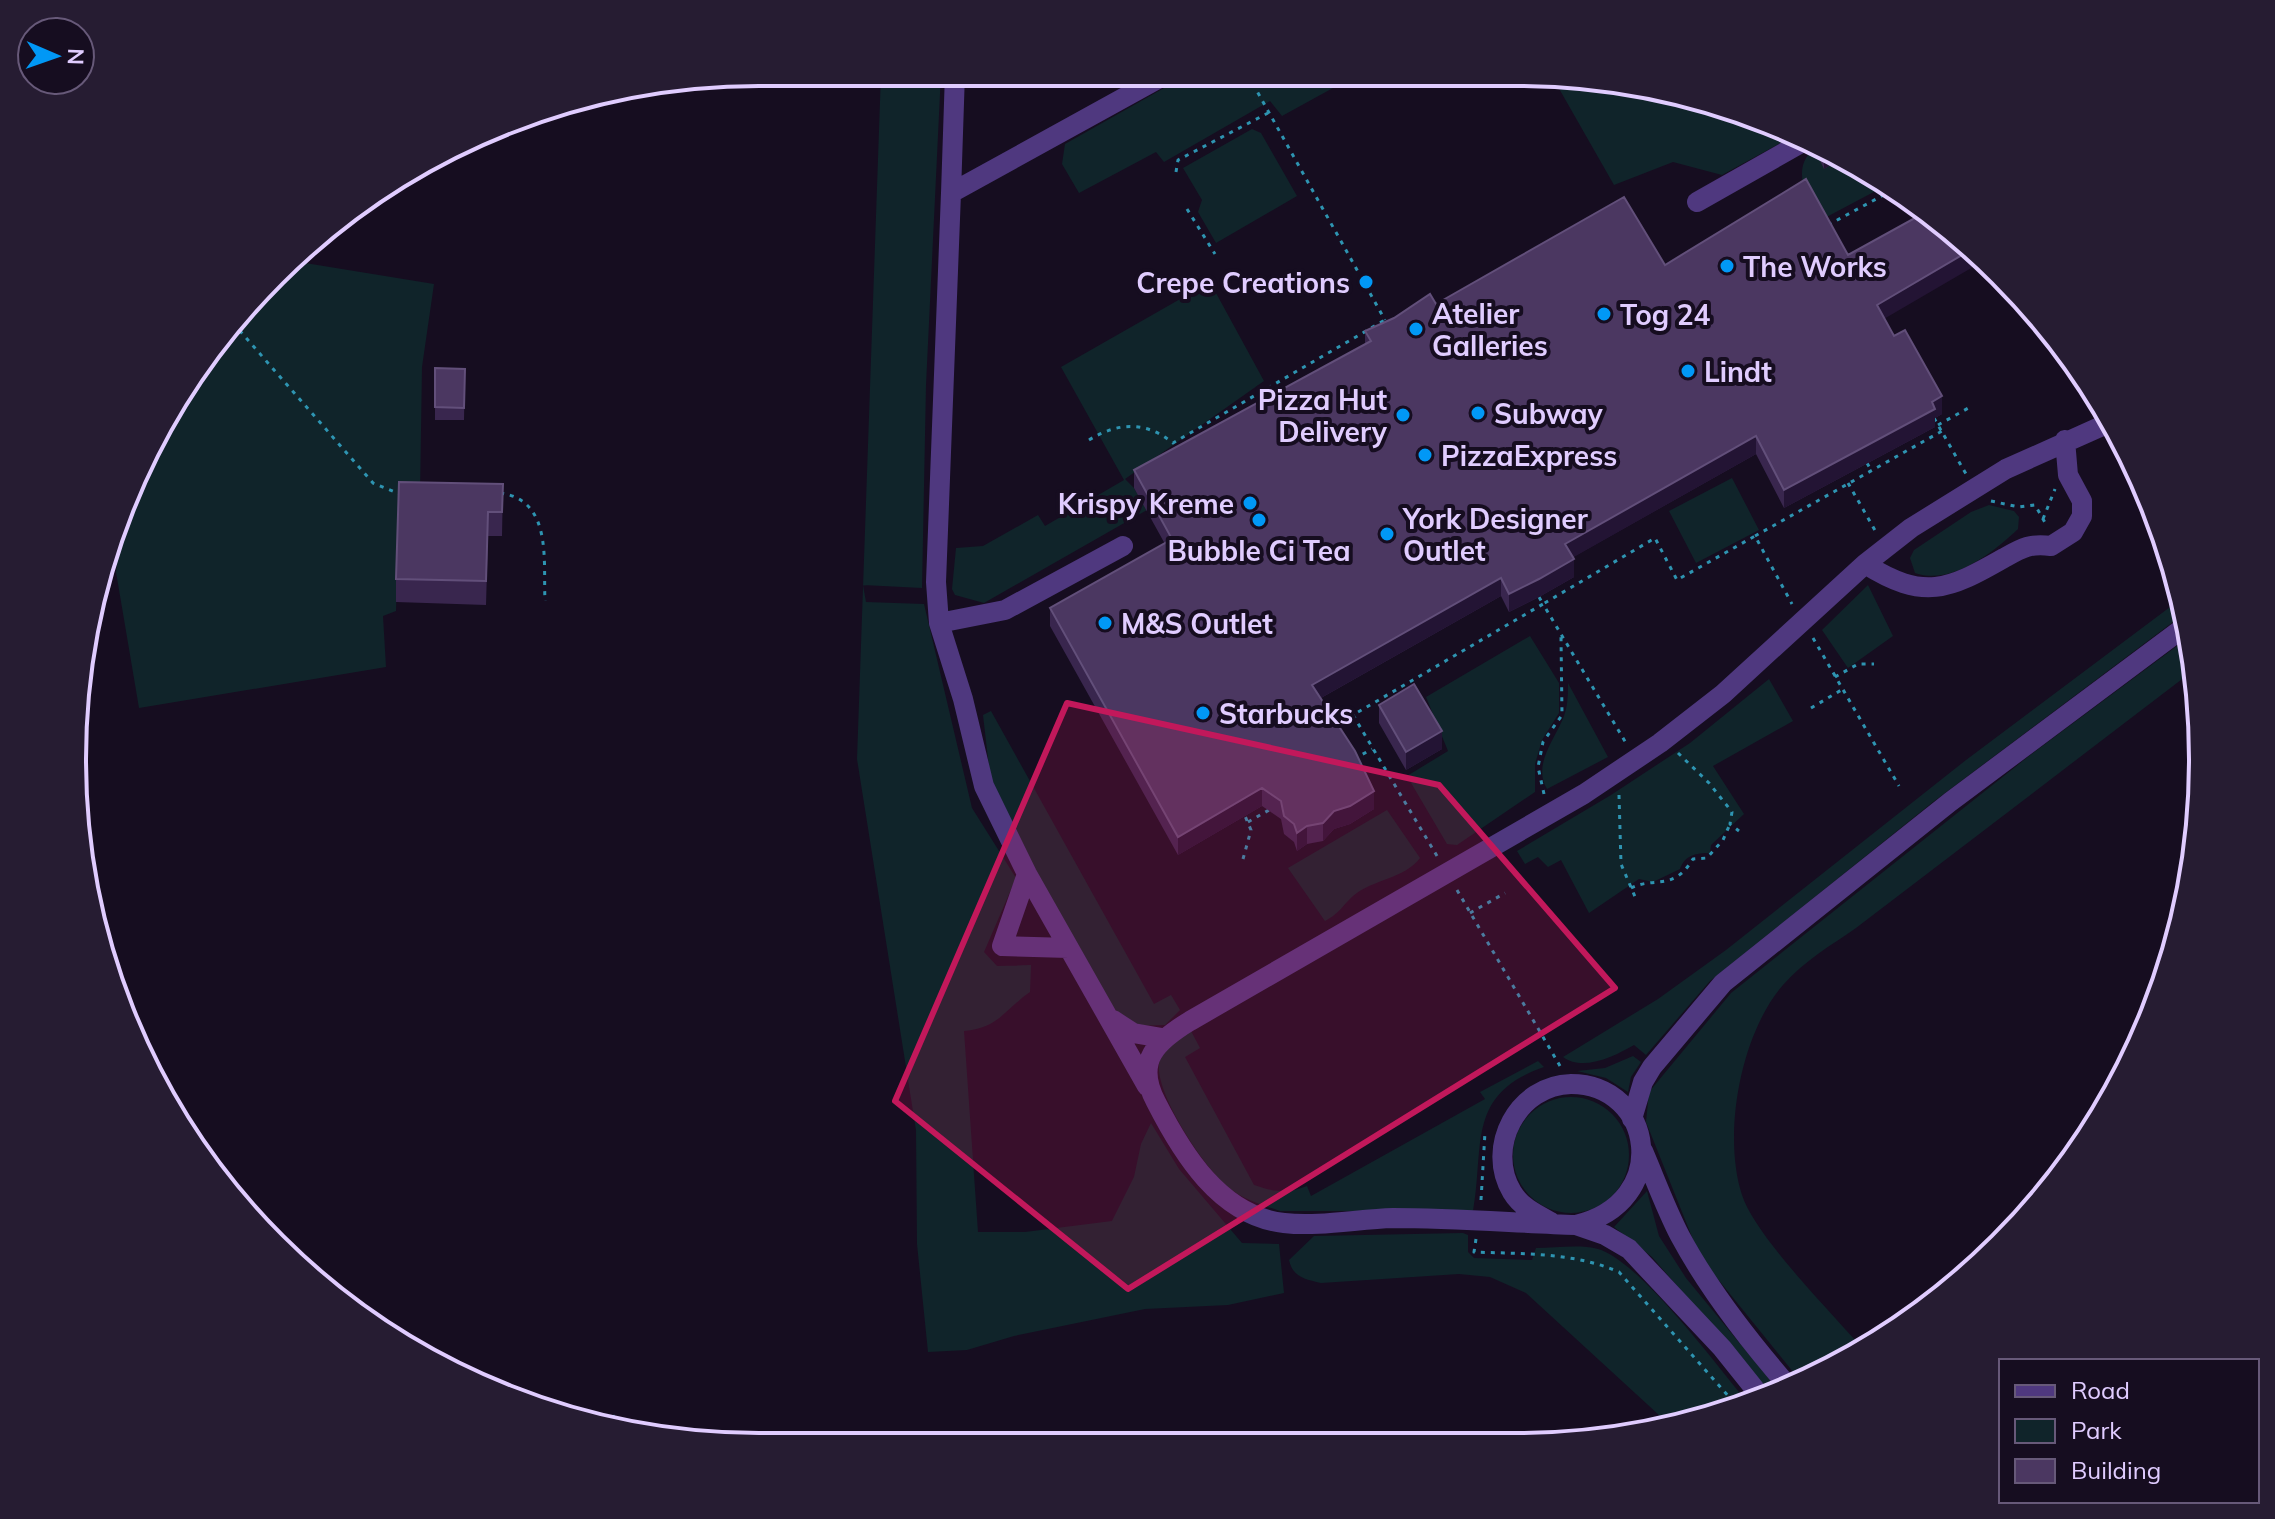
<svg xmlns="http://www.w3.org/2000/svg" width="2275" height="1519" font-family="Mulish,sans-serif">
<rect width="100%" height="100%" fill="#160d20"/>
<path fill="#10242a" d="M881,73H941L926,385L922,588L863,585L866,602L924,604L972,808L1016,878L984,952L997,966L1031,965L1030,992C1004,1010 999,1028 964,1031L978,1232H1025L1112,1221L1134,1177L1141,1144L1151,1123L1179,1169L1242,1243L1279,1244L1284,1293L1228,1305L1145,1309L1014,1336L967,1350L928,1352L917,1244L916,1130L857,759Z
M1187,75L1326,76L1333,88L1282,116L1270,101L1164,162L1156,152L1079,193L1062,164L1065,144Z
M1553,78H1606L1795,135L1722,175L1673,162L1614,185Z
M1252,129L1261,133L1297,196L1216,243L1198,212L1202,200L1183,168Z
M1821,144L1885,186L1819,221C1805,195 1788,163 1821,144Z
M299,262L434,284L422,367L420,495L399,494L396,611L383,616L386,667L139,708L116,572L124,497L214,341Z
M1210,282L1264,381L1125,479L1134,488L1147,510L984,603L955,595L952,589L956,548L983,546L1038,515L1045,526L1124,480L1061,367Z
M1732,478L1759,530L1696,563L1669,511Z
M1989,505L2014,511L2019,517L2018,529C1994,552 1951,586 1915,573L1910,558L1914,550L1971,512Z
M1868,585L1893,636L1848,668L1822,630Z
M2182,598L2185,613L1933,802L1710,981L1646,1055L1634,1045C1615,1056 1583,1072 1563,1057L1658,999L1726,950L1966,760Z
M1530,636L1559,683V713L1542,740L1535,764V792L1457,845L1447,844L1407,776L1448,751L1426,697Z
M2189,637L2194,670L1856,928C1830,946 1804,961 1783,985C1741,1033 1722,1134 1742,1195C1755,1236 1832,1313 1863,1349L1802,1383L1700,1257L1646,1122L1649,1092L1731,993L2029,756Z
M1769,679L1793,721L1713,766L1744,814L1711,845L1710,853C1696,853 1685,855 1680,869L1653,882L1639,879L1589,913L1561,860L1548,867L1538,857L1525,864L1517,851L1611,795L1690,743Z
M1568,683L1608,757L1547,789C1532,764 1556,738 1564,716C1568,705 1568,694 1568,683Z
M991,711L1154,1004L1171,995L1180,1010L1165,1025L1132,1026L1120,1016L1090,976L992,793L983,715Z
M1387,810L1420,858C1404,879 1373,879 1353,896C1341,907 1340,913 1325,921L1288,868Z
M1191,1031L1200,1048L1185,1057L1254,1185C1274,1192 1287,1194 1307,1186L1311,1196L1485,1099L1480,1092L1538,1061L1544,1067C1465,1094 1485,1147 1473,1211H1280C1263,1205 1244,1200 1229,1188C1206,1171 1150,1087 1160,1060C1166,1045 1178,1039 1191,1031Z
M1633,1056L1641,1062L1631,1077L1628,1092L1606,1078L1577,1071L1605,1068Z
M1513 1155a58 58 0 1 1 116 0a58 58 0 1 1-116 0Z
M1647,1191L1659,1236L1686,1278L1779,1391L1771,1394L1652,1257L1614,1227Z
M1463,1233L1468,1235V1252L1474,1258L1532,1260L1536,1248C1555,1248 1580,1244 1598,1249C1640,1261 1717,1366 1748,1403L1693,1424L1672,1427L1526,1293L1490,1277L1459,1274L1321,1283C1304,1279 1293,1277 1289,1260L1314,1236Z"/>
<g fill="none" stroke-linecap="round" stroke-linejoin="round">
<path stroke="#2e94b1" stroke-width="3" stroke-dasharray="4 6" stroke-linecap="butt" d="M1248,75L1385,320
M1176,172L1178,160L1268,113
M1187,209L1215,254
M1828,225L1891,191
M233,323L373,483L400,494
M1934,418L1966,474
M1938,425L1972,406
M1089,440C1118,422 1146,421 1173,443L1385,320
M1867,463L1871,470
M1848,483L1876,532
M500,493C553,500 543,561 545,601
M1991,501L2019,507L2035,505L2047,526
M2043,519L2055,489
M1755,536L1942,431
M1539,597L1543,604L1655,538L1677,580L1755,536L1792,604
M1813,638L1899,786
M1835,677L1858,664H1874
M1811,708L1843,689
M1678,753L1709,783L1732,812L1730,824L1739,831
M1354,759L1372,749
M1544,794L1538,767L1543,742L1562,715L1561,637
M1619,795L1621,864L1636,899
M1248,822L1269,810
M1437,856L1353,715L1543,604L1626,743
M1243,859L1251,830L1245,816
M1631,888C1655,876 1673,892 1693,859L1707,858L1723,840L1730,824
M1457,890L1560,1066
M1470,913L1505,893
M1481,1200L1485,1132
M1476,1239L1474,1252C1523,1254 1573,1252 1619,1272L1738,1407
M613,1415L614,1424"/>
<path stroke="#4f387f" stroke-width="20" d="M951,193L955,73
M1697,202L1808,139
M1865,564C1924,601 1948,590 2004,558C2022,548 2030,543 2051,546L2073,532L2082,516V501L2068,475L2065,440
M939,623L1005,610L1123,546
M1027,874L1002,946L1069,948
M1113,1020L1133,1033L1162,1038
M1147,1086L1027,874L984,786L963,699L939,623L936,582L951,193L1165,75
M1632,1119L1643,1082L1652,1067L1723,983L1950,802L2187,625
M1643,1151C1655,1179 1666,1209 1680,1236C1709,1290 1749,1341 1789,1387
M1551,1222C1536,1214 1521,1207 1512,1192C1485,1147 1518,1085 1571,1084C1654,1084 1673,1202 1576,1225C1516,1223 1454,1218 1393,1218C1358,1219 1319,1227 1284,1223C1220,1216 1182,1153 1156,1102C1134,1061 1157,1041 1190,1021L1584,794L1660,743L1723,694L1865,564L1911,528L2006,469L2111,422
M1576,1225L1605,1235L1629,1249L1722,1348L1762,1398"/>
</g>
<path fill="#39264e" d="M1815,141L1819,143L1842,158L1824,169L1815,150Z
M1665,265L1884,318L1942,414L1935,418V427L1784,508L1756,454L1573,557L1574,577L1539,597L1509,612L1501,596L1321,698L1374,809L1350,824L1334,829L1323,841L1307,844L1297,851L1294,842L1284,834L1281,819L1262,806L1178,855L1050,626V608L1165,544L1134,488V470L1365,345V331L1436,304Z
M435,368L465,369L464,420H435Z
M503,484L502,536H488L486,605L396,602V579Z
M1379,705L1442,749L1406,770L1379,723Z"/>
<path fill="#231434" d="M1833,152L1842,158L1824,169V157Z
M1974,248L1985,260L1877,323V305Z
M1942,396V414L1935,418V427L1784,508V490Z
M1756,436V454L1565,562V544Z
M1574,559V577L1539,597L1509,612V594Z
M1501,578V596L1312,703V685Z
M1442,731V749L1406,770V752Z
M1262,788V806L1178,855V837Z
M1374,791V809L1350,824L1334,829L1323,841V823L1334,811Z
M1307,826V844L1297,851V833Z"/>
<path fill="#4b3761" stroke="#624f7a" stroke-width="2" d="M1817,142L1819,143L1833,152L1824,157Z
M1806,179L1848,255L1924,213L1969,243L1974,248L1877,305L1894,336L1905,330L1942,396L1932,402L1935,409L1784,490L1756,436L1565,544L1574,559L1539,579L1509,594L1501,578L1312,685L1355,751L1374,791L1350,806L1334,811L1323,823L1307,826L1297,833L1294,824L1284,816L1281,801L1262,788L1178,837L1050,608L1172,539L1134,470L1371,341L1365,331L1394,318L1430,294L1436,304L1624,197L1665,265Z
M435,368L465,369L464,408L435,407Z
M399,482L503,484L502,512H488L486,581L396,579Z
M1414,684L1442,731L1406,752L1379,705Z"/>
<path fill="#c2185b" fill-opacity="0.2" stroke="#c2185b" stroke-width="6" stroke-linejoin="round" d="M1067,703L1439,785L1615,988L1128,1289L895,1101Z"/>
<g fill="#0198f6" stroke="#160d20" stroke-width="3">
<circle cx="1727" cy="266" r="8"/>
<circle cx="1366" cy="282" r="8"/>
<circle cx="1604" cy="314" r="8"/>
<circle cx="1416" cy="329" r="8"/>
<circle cx="1688" cy="371" r="8"/>
<circle cx="1478" cy="413" r="8"/>
<circle cx="1403" cy="415" r="8"/>
<circle cx="1425" cy="455" r="8"/>
<circle cx="1250" cy="503" r="8"/>
<circle cx="1259" cy="520" r="8"/>
<circle cx="1387" cy="534" r="8"/>
<circle cx="1105" cy="623" r="8"/>
<circle cx="1203" cy="713" r="8"/>
</g>
<g text-anchor="middle" dominant-baseline="central" stroke-width="8" stroke-linejoin="round" paint-order="stroke">
<g font-size="28" font-weight="bold" fill="#e0ccff" stroke="#160d20" text-anchor="start">
<text x="1743" y="266">The Works</text>
<text x="1350" y="282" text-anchor="end">Crepe Creations</text>
<text x="1432" y="313">Atelier<tspan x="1432" dy="32">Galleries</tspan></text>
<text x="1620" y="314">Tog 24</text>
<text x="1704" y="371">Lindt</text>
<text x="1387" y="399" text-anchor="end">Pizza Hut<tspan x="1387" dy="32">Delivery</tspan></text>
<text x="1494" y="413">Subway</text>
<text x="1441" y="455">PizzaExpress</text>
<text x="1234" y="503" text-anchor="end">Krispy Kreme</text>
<text x="1403" y="518">York Designer<tspan x="1403" dy="32">Outlet</tspan></text>
<text x="1259" y="550" text-anchor="middle">Bubble Ci Tea</text>
<text x="1121" y="623">M&amp;S Outlet</text>
<text x="1219" y="713">Starbucks</text>
</g>
</g>
<path d="M0 0H2275V1519H0ZM759 86H1516A673 673 0 0 1 2189 759V760A673 673 0 0 1 1516 1433H759A673 673 0 0 1 86 760V759A673 673 0 0 1 759 86Z" fill="#261c32" fill-rule="evenodd"/>
<path fill="none" stroke="#e0ccff" stroke-width="4" d="M759 86H1516A673 673 0 0 1 2189 759V760A673 673 0 0 1 1516 1433H759A673 673 0 0 1 86 760V759A673 673 0 0 1 759 86Z"/>
<rect x="1999" y="1359" width="260" height="144" fill="#160d20" stroke="#675979" stroke-width="2"/>
<rect x="2015" y="1385" width="40" height="12" fill="#4f387f" stroke="#675979" stroke-width="2"/>
<text x="2071" y="1399" font-size="24" fill="#e0ccff">Road</text>
<rect x="2015" y="1419" width="40" height="24" fill="#10242a" stroke="#675979" stroke-width="2"/>
<text x="2071" y="1439" font-size="24" fill="#e0ccff">Park</text>
<rect x="2015" y="1459" width="40" height="24" fill="#4b3761" stroke="#675979" stroke-width="2"/>
<text x="2071" y="1479" font-size="24" fill="#e0ccff">Building</text>
<g transform="translate(56 56) rotate(92)"><circle r="38" fill="#160d20" stroke="#675979" stroke-width="2"/>
<path d="M0-6L14 30L0 20L-14 30Z" fill="#0198f6"/>
<text y="-12" font-size="22" font-weight="bold" text-anchor="middle" fill="#e0ccff">N</text>
</g>
</svg>
